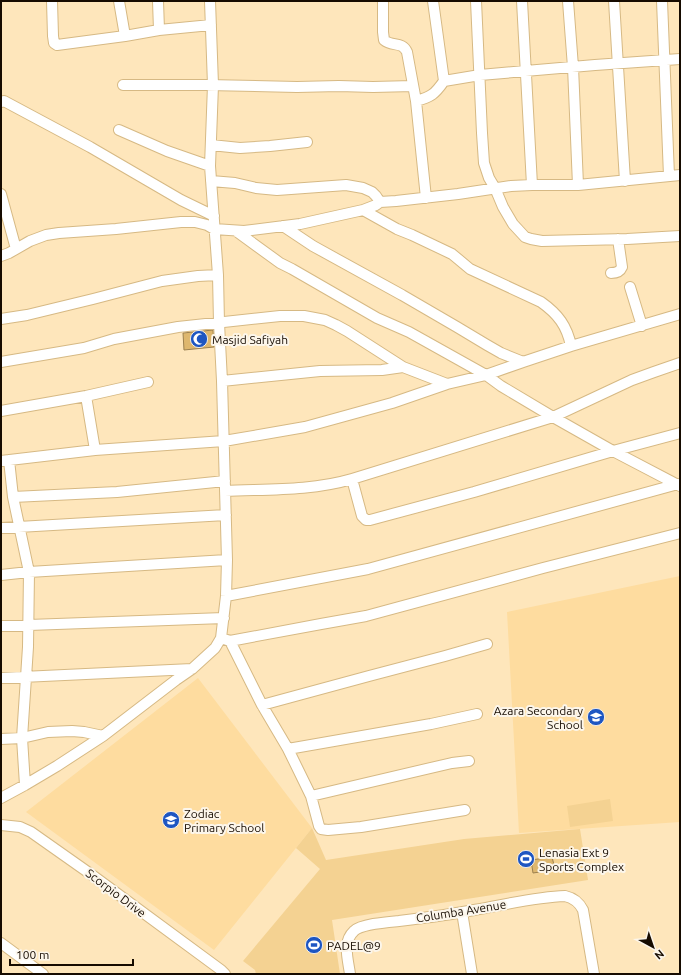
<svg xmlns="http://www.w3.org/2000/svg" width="681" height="975" font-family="Ubuntu,sans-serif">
<rect width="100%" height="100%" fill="#fee6bb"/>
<path fill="#fedc9f" d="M680,576V822L519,833L507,612Z
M198,678L312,828L214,950L26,812Z"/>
<path fill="#f4d292" d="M610,799L613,821L570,827L567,806Z
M312,828L326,860L464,839L580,829L588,880L332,920L340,974H256L255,970L243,961L320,869L296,848Z"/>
<path fill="#deb76e" stroke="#9c804e" d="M213,330L214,347L184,350L183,333Z
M552,857L554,865L545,866L546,871L533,873L531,860Z"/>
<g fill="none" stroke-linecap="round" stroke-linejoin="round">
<defs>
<path id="minor" d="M52,1L53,36L54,43L57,45L125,36L159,30L211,25
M119,1L125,36
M158,1L159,30
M383,1V32L384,40C392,47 402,41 407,52L416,101L426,198
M476,1L482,133L484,163L489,178L495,188L503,207L513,224L525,237L531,239L542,241L627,239L680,236
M522,1L532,185
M568,1L573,67L578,185
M614,1L625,181
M662,1L669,176
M444,81L480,75L595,65L680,59
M123,85H207L297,87L339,86L373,87L413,86
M416,101C431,97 435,94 444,81L433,1
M1,102L4,101L90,147L181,200L214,216
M119,130L167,151L210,166
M211,145L240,148L270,146L307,142
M211,181L235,183L256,188L277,190L346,185L363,188L372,192L376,196L380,202
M1,194L16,249
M363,210L397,229L412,235L452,254L470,269L541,302C558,314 567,326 571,346
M283,226L313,246L402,295L457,327L487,345L501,353L523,362L571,346L680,314
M236,231L280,263L292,269L377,318L409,332L486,375L501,386L553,417L613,451L680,486
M1,256L9,253L30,241L46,235L59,233L116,229L181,222H195L207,225L214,229L244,231L300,224L363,210L376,205L380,202L396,201L458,194L511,186L532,185H578L680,175
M611,273C616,273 620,272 622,267L618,239
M630,287L642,326
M1,319L27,315L93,299L162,281L198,276L218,275
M1,362L84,348L114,339L178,327L280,316H304L325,320L336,325L347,331L403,367L447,384
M222,381L320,371L382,370L403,367
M86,396L95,450
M1,411L86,396L148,382
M9,460L13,497L29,572L28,647L22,738L25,785
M1,461L95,450L224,441L305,427L392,403L447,384L486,375L523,362
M352,479L362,516L366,520H370L474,492L613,451L680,433
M225,491C268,489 311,491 352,479L553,417L632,380L654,372L680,363
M13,497L117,492L225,481
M1,528L226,515
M1,575L29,572L227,560
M226,596L368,569L678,484
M1,626L224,618
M221,638L230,641L321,624L366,616L543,568L680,533
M230,641L262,705L288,749L311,796L319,826L321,829L328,830L361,827L465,810
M1,678L192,669
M262,705L369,676L445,656L487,644
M1,739L22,738L48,732L72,731L84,732L103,736
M288,749L431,724L477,714
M311,796L452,763L469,761
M1,798L25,785L57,766L103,736L176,680L192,669L215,648L221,638L226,596L227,560L222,381L219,323L218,275L210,166L213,85L210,1
M1,825L20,827L31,832L92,875L221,970L225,974
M462,912L472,974
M1,943L43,974
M350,974C348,959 342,942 354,931C361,924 388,922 399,921C424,918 449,915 474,910C504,905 535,897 565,896C574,898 579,902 583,910L594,974"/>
</defs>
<use href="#minor" stroke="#d6b984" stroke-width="12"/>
<use href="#minor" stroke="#fff" stroke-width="10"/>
</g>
<defs>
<symbol id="mosque-disc" viewBox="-11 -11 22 22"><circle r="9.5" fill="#1e56c2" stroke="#fcf6eb"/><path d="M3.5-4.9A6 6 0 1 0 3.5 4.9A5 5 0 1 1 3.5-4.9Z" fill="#fff"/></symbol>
<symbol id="school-disc" viewBox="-11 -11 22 22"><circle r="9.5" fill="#1e56c2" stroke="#fcf6eb"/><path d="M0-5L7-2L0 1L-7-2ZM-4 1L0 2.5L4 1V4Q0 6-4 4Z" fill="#fff"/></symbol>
<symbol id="stadium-disc" viewBox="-11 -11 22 22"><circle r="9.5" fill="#1e56c2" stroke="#fcf6eb"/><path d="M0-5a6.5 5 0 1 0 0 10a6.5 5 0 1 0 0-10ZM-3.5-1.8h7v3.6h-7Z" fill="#fff"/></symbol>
</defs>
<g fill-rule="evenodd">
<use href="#mosque-disc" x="189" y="329" width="20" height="20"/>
<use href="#school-disc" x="586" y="707" width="20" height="20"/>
<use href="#school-disc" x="161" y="810" width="20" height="20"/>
<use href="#stadium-disc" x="516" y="849" width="20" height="20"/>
<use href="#stadium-disc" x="304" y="935" width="20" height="20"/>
</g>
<g text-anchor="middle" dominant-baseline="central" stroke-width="4" stroke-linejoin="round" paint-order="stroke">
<g font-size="12" fill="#160b00" stroke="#fcf6eb" text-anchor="start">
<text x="212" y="339">Masjid Safiyah</text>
<text x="583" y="710" text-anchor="end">Azara Secondary<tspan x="583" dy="14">School</tspan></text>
<text x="184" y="813">Zodiac<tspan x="184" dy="14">Primary School</tspan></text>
<text x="539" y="852">Lenasia Ext 9<tspan x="539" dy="14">Sports Complex</tspan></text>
<text x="327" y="945">PADEL@9</text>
</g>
<g font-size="12" fill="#160b00" stroke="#fcf6eb">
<text transform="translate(116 893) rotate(37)">Scorpio Drive</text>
<text transform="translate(461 911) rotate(-9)">Columba Avenue</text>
</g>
</g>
<rect width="681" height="975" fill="none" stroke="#160b00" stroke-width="4"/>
<g transform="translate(653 947) rotate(140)" stroke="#fcf6eb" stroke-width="3" paint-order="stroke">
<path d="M0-3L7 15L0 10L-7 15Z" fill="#160b00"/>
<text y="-6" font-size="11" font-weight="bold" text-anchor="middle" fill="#160b00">N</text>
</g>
<path d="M10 959v6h123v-6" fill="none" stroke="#160b00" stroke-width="2"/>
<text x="16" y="959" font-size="12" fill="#160b00" stroke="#fcf6eb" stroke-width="3" paint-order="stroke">100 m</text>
</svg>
